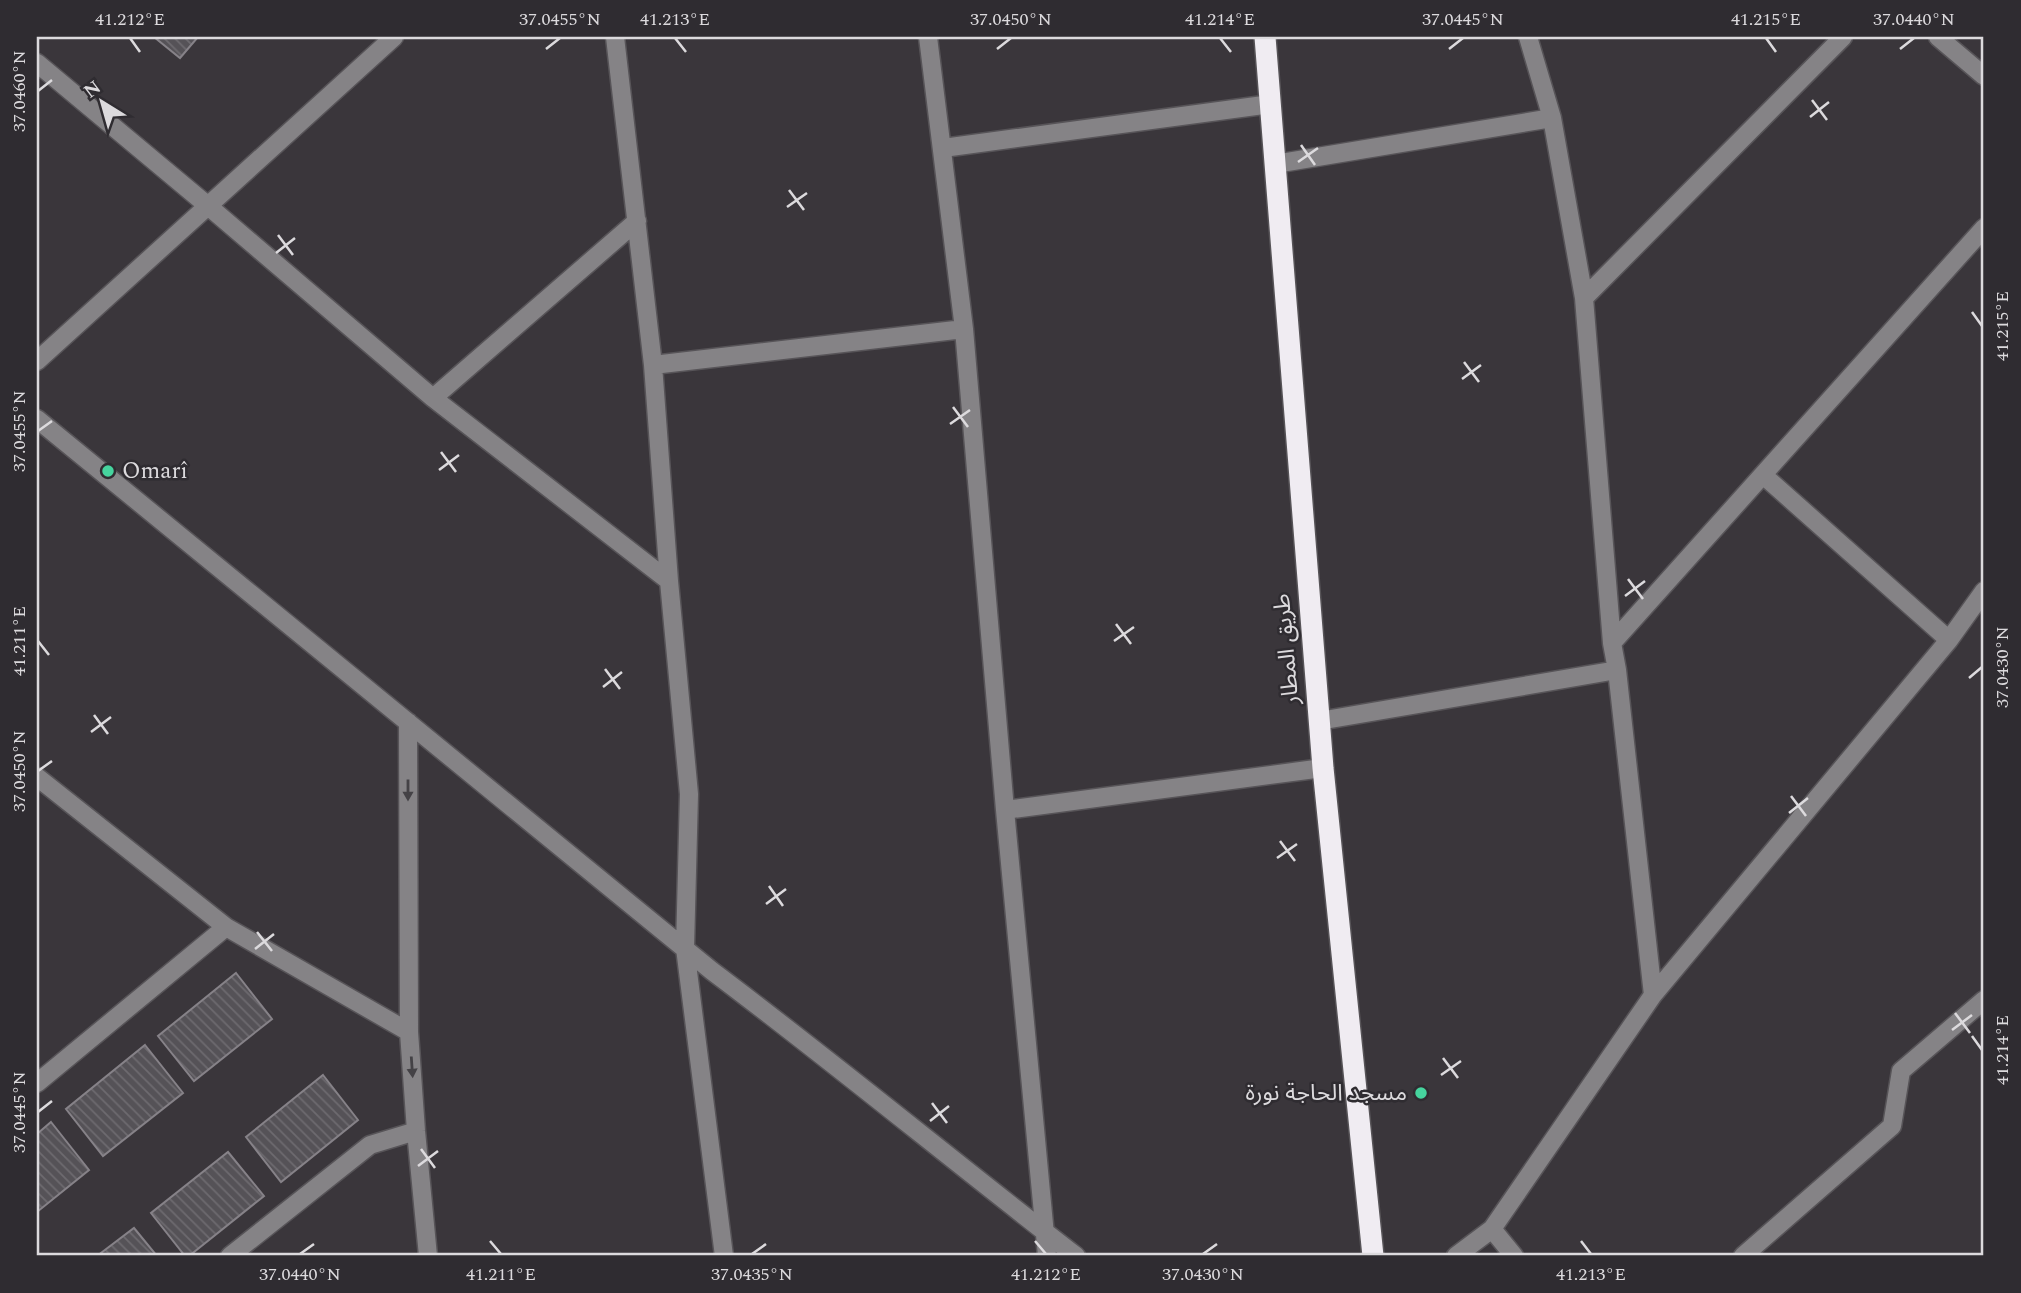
<svg xmlns="http://www.w3.org/2000/svg" width="2021" height="1293" font-family="Spectral,'Noto Sans Arabic',serif">
<defs>
<pattern id="building-back-hatch" width="6" height="6" patternUnits="userSpaceOnUse" patternTransform="scale(1.75)"><rect width="6" height="6" fill="#555257"/><path d="M-1 5l2 2M0 0l6 6M5-1l2 2" fill="none" stroke="#6d6a6f"/></pattern>
</defs>
<rect width="100%" height="100%" fill="#3a363b"/>
<path fill="url(#building-back-hatch)" stroke="#868288" stroke-width="2" d="M154,37H198L180,58Z
M236,973L272,1019L194,1081L158,1036Z
M145,1045L183,1093L103,1156L66,1109Z
M323,1075L358,1120L281,1182L246,1137Z
M51,1122L89,1170L37,1212V1134Z
M228,1152L264,1196L189,1256H185L151,1213Z
M134,1228L157,1256H97Z"/>
<g fill="none" stroke-linecap="round" stroke-linejoin="round">
<defs>
<path id="minor" d="M615,37L653,365L669,581L689,794L685,948L724,1256
M928,37L964,329L1005,810L1047,1256
M1528,37L1552,118L1584,298L1612,643L1617,670L1653,995
M1938,37L1984,76
M37,63L207,205L433,398L669,581
M943,148L1271,104
M1275,164L1552,118
M1584,298L1843,37
M37,361L394,37
M653,365L964,329
M433,398L637,221
M37,419L712,971C836,1064 954,1162 1076,1256
M1763,475L1949,640
M1612,643L1984,228
M1319,721L1617,670
M408,722L409,1032L416,1131L428,1256
M37,777L226,927L409,1032
M1005,810L1323,768
M37,1083L226,927
M1492,1229L1514,1256
M230,1256L370,1145L416,1131
M1456,1256L1492,1229L1653,995L1949,640L1984,591
M1743,1256L1892,1126L1901,1071L1984,1000"/>
<path id="highway" d="M1265,37L1323,768L1373,1256"/>
</defs>
<use href="#minor" stroke="#575458" stroke-width="21"/>
<use href="#highway" stroke="#575458" stroke-width="24"/>
<use href="#minor" stroke="#858386" stroke-width="18"/>
<use href="#highway" stroke="#f0ecf2" stroke-width="21"/>
</g>
<defs><path id="oneway-solid" d="M-6-.8H1V-3.2L6.5 0L1 3.2V.8H-6Z" transform="scale(1.75)"/></defs>
<g fill="#444246">
<use href="#oneway-solid" transform="translate(408 790) rotate(90)"/>
<use href="#oneway-solid" transform="translate(412 1067) rotate(86)"/>
</g>
<path fill="none" stroke="#dcdadd" stroke-width="2.5" d="M130,38L140,52M675,38L686,52M1220,38L1231,52M1766,38L1776,52M546,49L560,38M997,49L1011,38M1449,49L1463,38M1900,49L1914,38M38,91L52,80M1812,100L1827,120M1810,117L1829,102M1301,145L1315,165M1298,162L1318,148M789,190L804,210M787,207L807,193M278,235L293,255M276,253L295,238M1972,312L1982,326M1464,362L1479,382M1462,379L1481,365M953,407L968,427M950,424L970,410M38,431L52,421M441,452L456,472M439,470L459,455M1628,579L1643,599M1625,596L1645,581M1116,624L1131,644M38,641L49,655M1114,641L1134,627M605,669L620,689M1969,678L1982,667M603,687L622,672M94,715L108,734M91,732L111,717M38,771L52,761M1791,796L1806,816M1789,813L1808,798M1280,841L1295,861M1277,858L1297,844M769,886L783,906M766,904L786,889M257,932L272,951M255,949L274,934M1955,1013L1970,1033M1952,1030L1972,1015M1972,1036L1982,1050M1443,1058L1458,1078M1441,1075L1461,1061M932,1103L947,1123M38,1112L52,1101M930,1121L949,1106M421,1149L435,1168M418,1166L438,1151M490,1241L501,1254M1035,1241L1046,1254M1581,1241L1591,1254M300,1254L314,1244M752,1254L766,1244M1203,1254L1217,1244"/>
<g fill="#46d49e" stroke="#2f2c31" stroke-width="2.5">
<circle cx="108" cy="471" r="7"/>
<circle cx="1421" cy="1093" r="7"/>
</g>
<g text-anchor="middle" dominant-baseline="central" stroke-width="5" stroke-linejoin="round" paint-order="stroke">
<g font-size="23" fill="#dcdadd" stroke="#2f2c31" text-anchor="start">
<text x="122" y="471">Omarî</text>
<text x="1407" y="1093" text-anchor="end">مسجد الحاجة نورة</text>
</g>
<g font-size="23" fill="#dcdadd" stroke="#2f2c31">
<text transform="translate(1287 649) rotate(-95)">طريق المطار</text>
</g>
</g>
<rect width="2021" height="1293" fill="none" stroke="#2f2c31" stroke-width="77"/>
<g transform="translate(102 102) rotate(323)" stroke="#2f2c31" stroke-width="5" paint-order="stroke">
<path d="M0-5L12 26L0 18L-12 26Z" fill="#dcdadd"/>
<text y="-10" font-size="19" font-weight="bold" text-anchor="middle" fill="#dcdadd">N</text>
</g>
<rect x="38" y="38" width="1944" height="1216" fill="none" stroke="#dcdadd" stroke-width="2.5"/>
<g font-size="18" text-anchor="middle" fill="#dcdadd">
<text x="130" y="25">41.212°E</text>
<text x="560" y="25">37.0455°N</text>
<text x="675" y="25">41.213°E</text>
<text x="1011" y="25">37.0450°N</text>
<text x="1220" y="25">41.214°E</text>
<text x="1463" y="25">37.0445°N</text>
<text x="1766" y="25">41.215°E</text>
<text x="1914" y="25">37.0440°N</text>
<text transform="translate(19 91) rotate(-90)" y="6">37.0460°N</text>
<text transform="translate(2002 326) rotate(-90)" y="6">41.215°E</text>
<text transform="translate(19 431) rotate(-90)" y="6">37.0455°N</text>
<text transform="translate(19 641) rotate(-90)" y="6">41.211°E</text>
<text transform="translate(2002 667) rotate(-90)" y="6">37.0430°N</text>
<text transform="translate(19 771) rotate(-90)" y="6">37.0450°N</text>
<text transform="translate(2002 1050) rotate(-90)" y="6">41.214°E</text>
<text transform="translate(19 1112) rotate(-90)" y="6">37.0445°N</text>
<text x="300" y="1280">37.0440°N</text>
<text x="501" y="1280">41.211°E</text>
<text x="752" y="1280">37.0435°N</text>
<text x="1046" y="1280">41.212°E</text>
<text x="1203" y="1280">37.0430°N</text>
<text x="1591" y="1280">41.213°E</text>
</g>
</svg>
